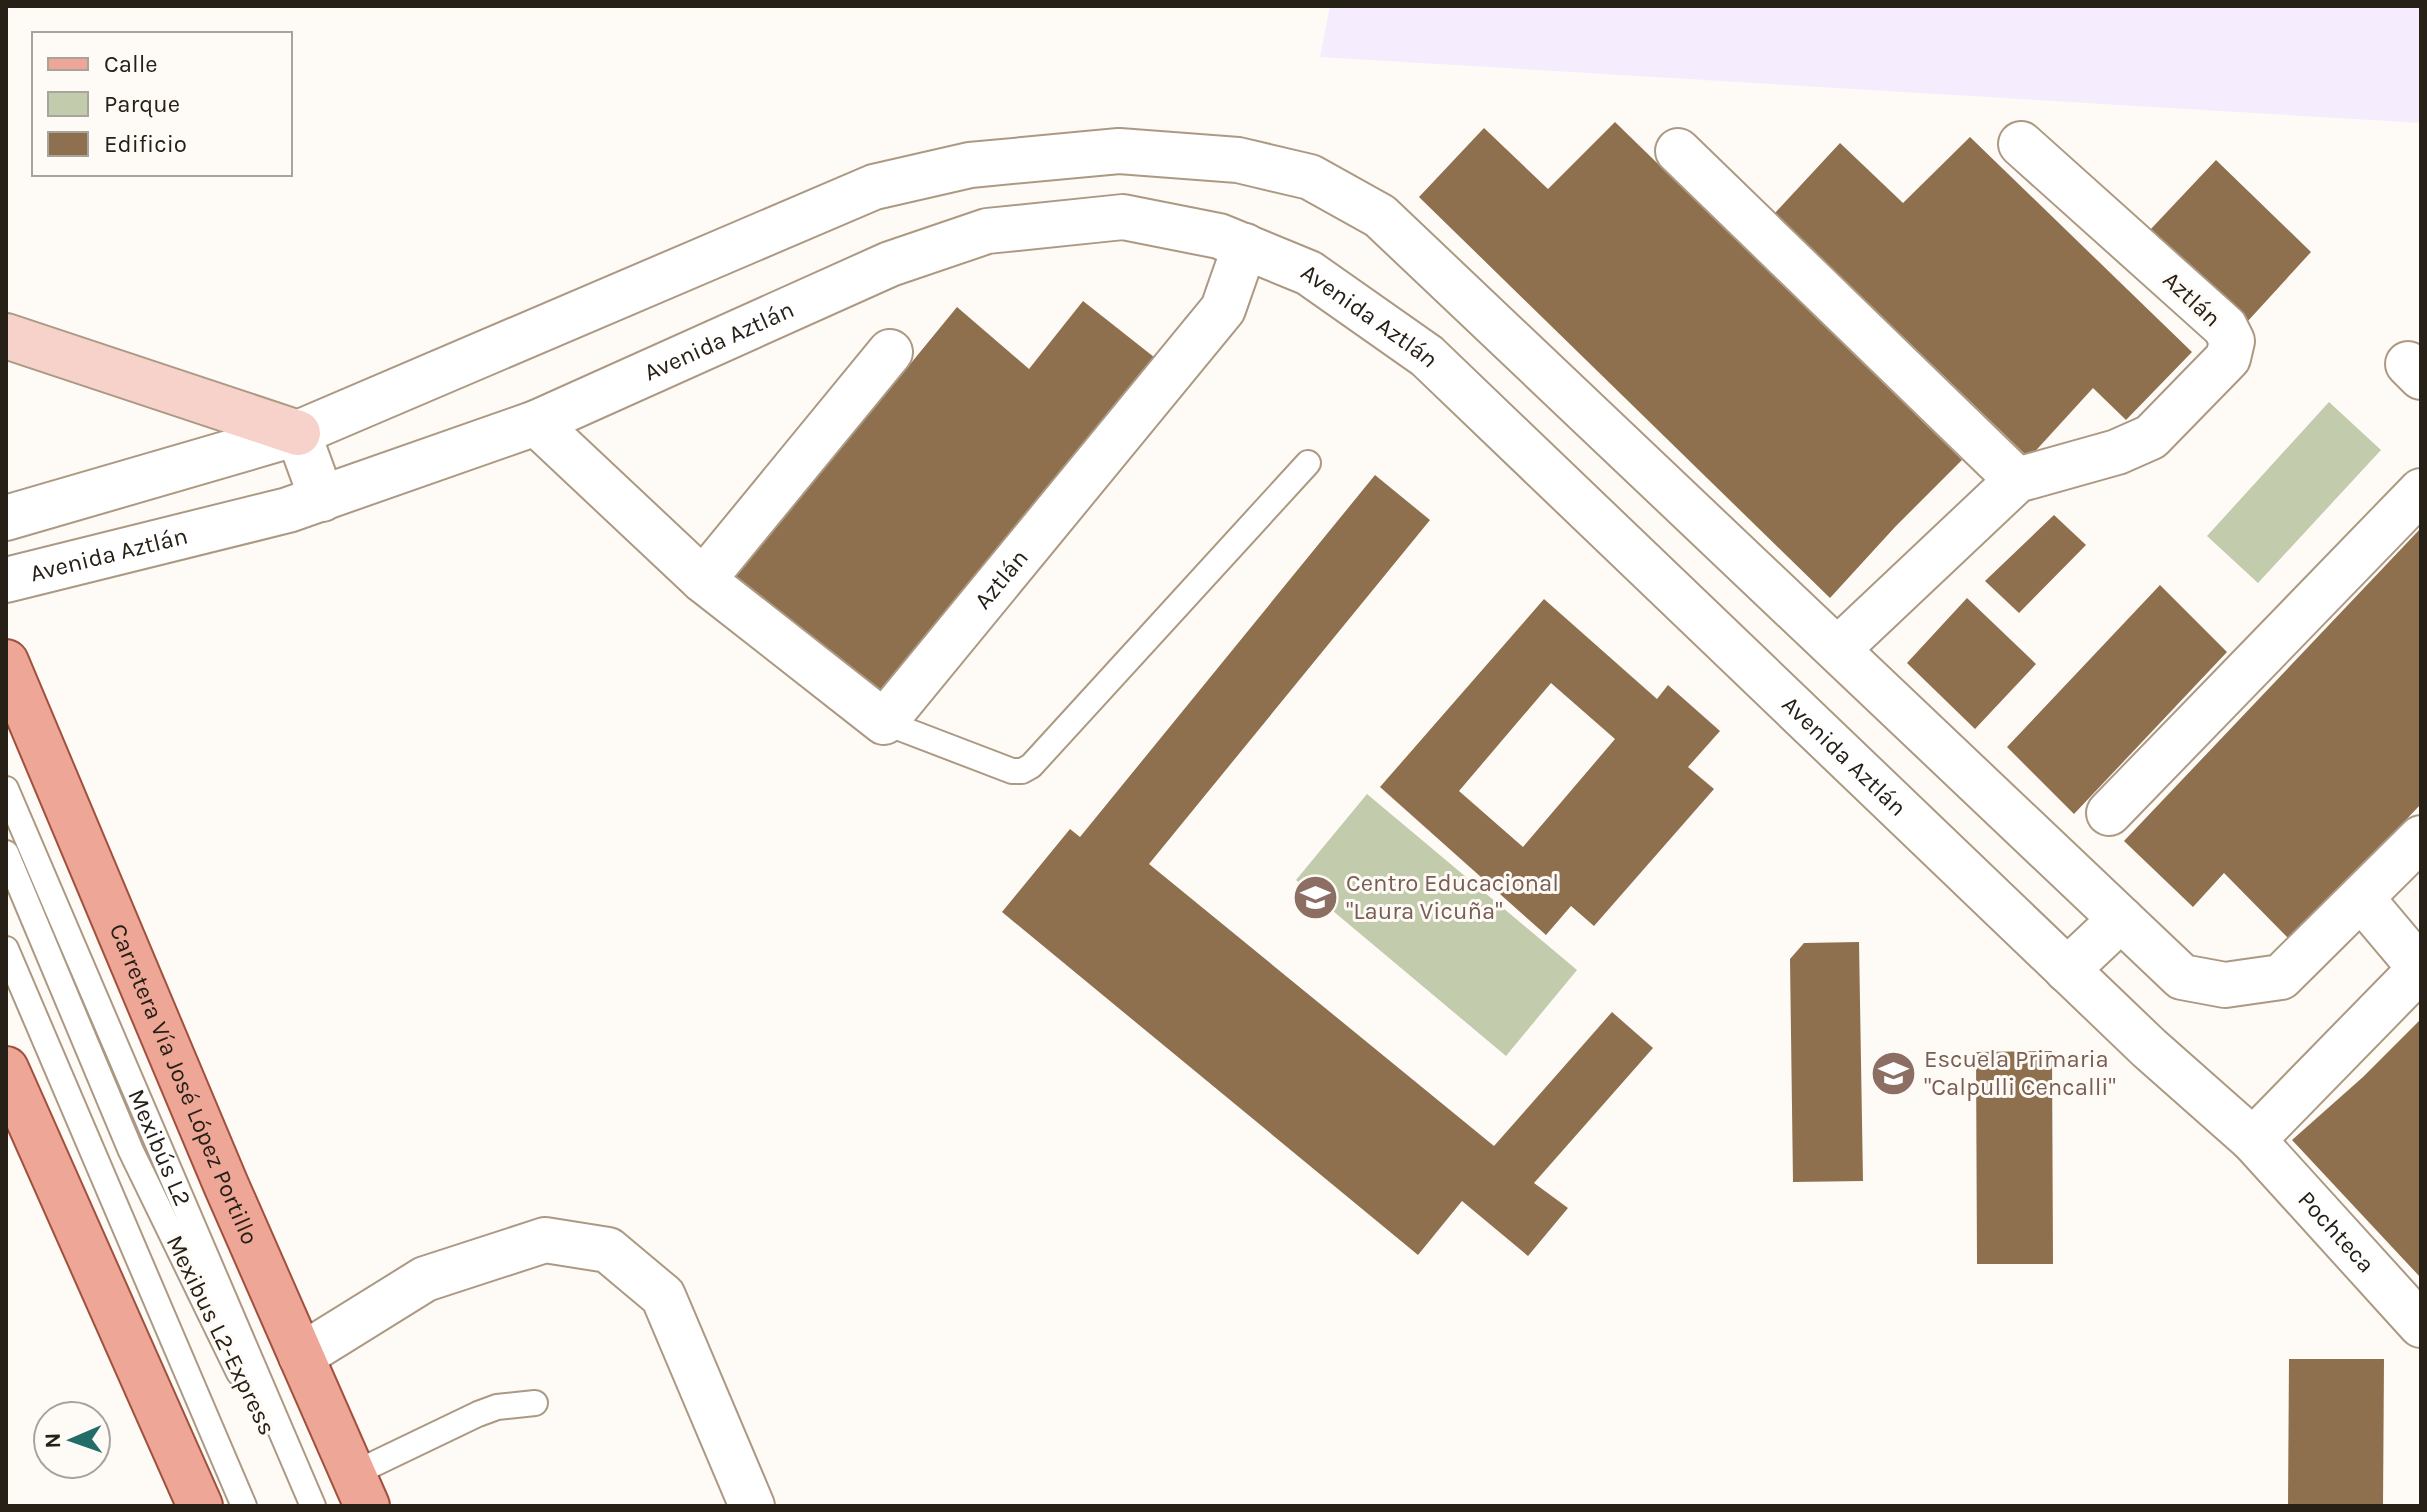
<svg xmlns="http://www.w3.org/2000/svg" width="2427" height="1512" font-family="Karla,sans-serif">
<rect width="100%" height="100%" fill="#fefaf5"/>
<path fill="#f5edfe" d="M1330,6H2421V123L1320,57Z"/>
<path fill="#c2ccac" d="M2329,402L2381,450L2258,583L2207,536Z
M1367,794L1577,970L1506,1056L1296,880Z"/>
<path fill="#8e704f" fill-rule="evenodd" d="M1615,122L1962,460L1895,527L1830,598L1419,197L1484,128L1548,189Z
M1970,137L2192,352L2126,420L2093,388L2029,458L1775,213L1840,143L1903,203Z
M2216,160L2311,252L2247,322L2150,230Z
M1083,301L1159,361L881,701L734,579L957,307L1029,369Z
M1375,475L1430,520L1149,864L1494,1146L1612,1012L1653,1048L1534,1183L1568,1208L1528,1256L1462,1201L1418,1255L1002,912L1070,829L1080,837Z
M2054,515L2086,545L2019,613L1985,581Z
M2421,528V804L2291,941L2224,873L2193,907L2124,841Z
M2160,585L2227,652L2074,814L2007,747Z
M1967,598L2036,664L1975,729L1907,663Z
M1544,599L1657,699L1668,685L1720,731L1688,767L1714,789L1594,926L1571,906L1546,935L1380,787ZM1551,683L1615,739L1523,847L1459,791Z
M1859,942L1863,1181L1793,1182L1790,959L1804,943Z
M2421,1019V1278L2292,1140L2363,1077Z
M2052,1051L2053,1264H1977L1976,1052Z
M2289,1359H2384L2383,1506H2288Z"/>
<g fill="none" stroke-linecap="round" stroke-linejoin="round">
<defs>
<g id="service">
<path d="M884,722L1012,771H1022L1031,766L1308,463"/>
<path id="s1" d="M6,789L313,1506"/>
<path d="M6,853L131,1151L239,1373"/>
<path d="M6,949L244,1506"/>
<path d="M353,1474L478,1414L497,1407L535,1403"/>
</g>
<g id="minor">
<path d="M1678,151L2017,480"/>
<path d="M2408,364L2421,377"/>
<path id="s2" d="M536,423L703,580L884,722L1223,309L1245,246"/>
<path d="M298,433L322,499"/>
<path d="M703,580L890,352"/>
<path d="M1838,649L2017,480L2117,452L2151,437L2228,358L2232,341L2225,327L2021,144"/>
<path d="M2109,813L2421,491"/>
<path d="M2362,899L2421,969"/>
<path d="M2067,970L2121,919"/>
<path id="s3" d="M2253,1140L2421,1325"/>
<path d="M301,1356L425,1279L545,1240L608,1250L663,1296L752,1506"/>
</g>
<g id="tertiary">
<path d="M6,518L298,433L874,187L970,165L1119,151L1238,160L1310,177L1380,216L2182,977L2225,985L2281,977L2421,838"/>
<path id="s4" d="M6,580L288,510L536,423L890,264L987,231L1123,217L1219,236L1309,273L1427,356L2149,1048L2253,1140L2421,968"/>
</g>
<path id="secondary" d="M6,336L298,433"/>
<g id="primary">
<path id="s5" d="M6,662L226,1185L367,1506"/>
<path d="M6,1069L200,1506"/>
</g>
</defs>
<use href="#service" stroke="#ac9983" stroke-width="28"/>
<use href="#minor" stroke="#ac9983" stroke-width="48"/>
<use href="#tertiary" stroke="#ac9983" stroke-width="48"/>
<use href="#secondary" stroke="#ac9983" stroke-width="48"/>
<use href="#primary" stroke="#a1503d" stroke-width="48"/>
<use href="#service" stroke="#fff" stroke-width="24"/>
<use href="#minor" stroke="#fff" stroke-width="44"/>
<use href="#tertiary" stroke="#fff" stroke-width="44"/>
<use href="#secondary" stroke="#f7d2cb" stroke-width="44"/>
<use href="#primary" stroke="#eea697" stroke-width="44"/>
</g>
<defs>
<symbol id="school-disc" viewBox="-11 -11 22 22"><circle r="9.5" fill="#8d6e63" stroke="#fefaf5"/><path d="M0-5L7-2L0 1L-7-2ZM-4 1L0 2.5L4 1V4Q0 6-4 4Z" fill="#fff"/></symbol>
</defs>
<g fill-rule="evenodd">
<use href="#school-disc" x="1290" y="872" width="51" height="51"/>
<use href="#school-disc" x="1868" y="1048" width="51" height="51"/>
</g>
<g text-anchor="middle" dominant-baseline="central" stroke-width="6" stroke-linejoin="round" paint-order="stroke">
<g font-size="24" fill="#272017" stroke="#fefaf5">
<text transform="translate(2192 299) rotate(43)">Aztlán</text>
<text stroke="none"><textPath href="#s4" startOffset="1450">Avenida Aztlán</textPath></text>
<text stroke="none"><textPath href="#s4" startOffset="754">Avenida Aztlán</textPath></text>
<text stroke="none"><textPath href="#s4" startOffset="106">Avenida Aztlán</textPath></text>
<text stroke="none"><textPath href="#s2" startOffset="644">Aztlán</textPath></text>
<text stroke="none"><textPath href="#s4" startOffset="2098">Avenida Aztlán</textPath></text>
<text stroke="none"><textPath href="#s5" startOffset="458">Carretera Vía José López Portillo</textPath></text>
<text stroke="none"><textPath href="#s1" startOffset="390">Mexibús L2</textPath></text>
<text stroke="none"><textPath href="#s3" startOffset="124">Pochteca</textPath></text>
<text transform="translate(221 1335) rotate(64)">Mexibus L2-Express</text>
</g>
<g font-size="24" fill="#785e54" stroke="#fefaf5" text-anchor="start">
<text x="1346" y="883">Centro Educacional<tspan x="1346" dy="28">"Laura Vicuña"</tspan></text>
<text x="1924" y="1059">Escuela Primaria<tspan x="1924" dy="28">"Calpulli Cencalli"</tspan></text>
</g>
</g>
<rect width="2427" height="1512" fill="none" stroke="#272017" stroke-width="16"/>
<rect x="32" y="32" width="260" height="144" fill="#fefaf5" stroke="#a8a39c" stroke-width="2"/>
<rect x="48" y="58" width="40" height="12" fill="#eea697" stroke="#a8a39c" stroke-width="2"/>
<text x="104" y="72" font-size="24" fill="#272017">Calle</text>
<rect x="48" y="92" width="40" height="24" fill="#c2ccac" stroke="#a8a39c" stroke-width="2"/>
<text x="104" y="112" font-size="24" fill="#272017">Parque</text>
<rect x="48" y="132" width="40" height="24" fill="#8e704f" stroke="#a8a39c" stroke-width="2"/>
<text x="104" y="152" font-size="24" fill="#272017">Edificio</text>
<g transform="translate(72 1440) rotate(268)"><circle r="38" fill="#fefaf5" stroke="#a8a39c" stroke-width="2"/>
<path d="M0-6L14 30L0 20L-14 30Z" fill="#226d68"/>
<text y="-12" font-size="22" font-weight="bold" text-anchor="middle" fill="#272017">N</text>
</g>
</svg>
